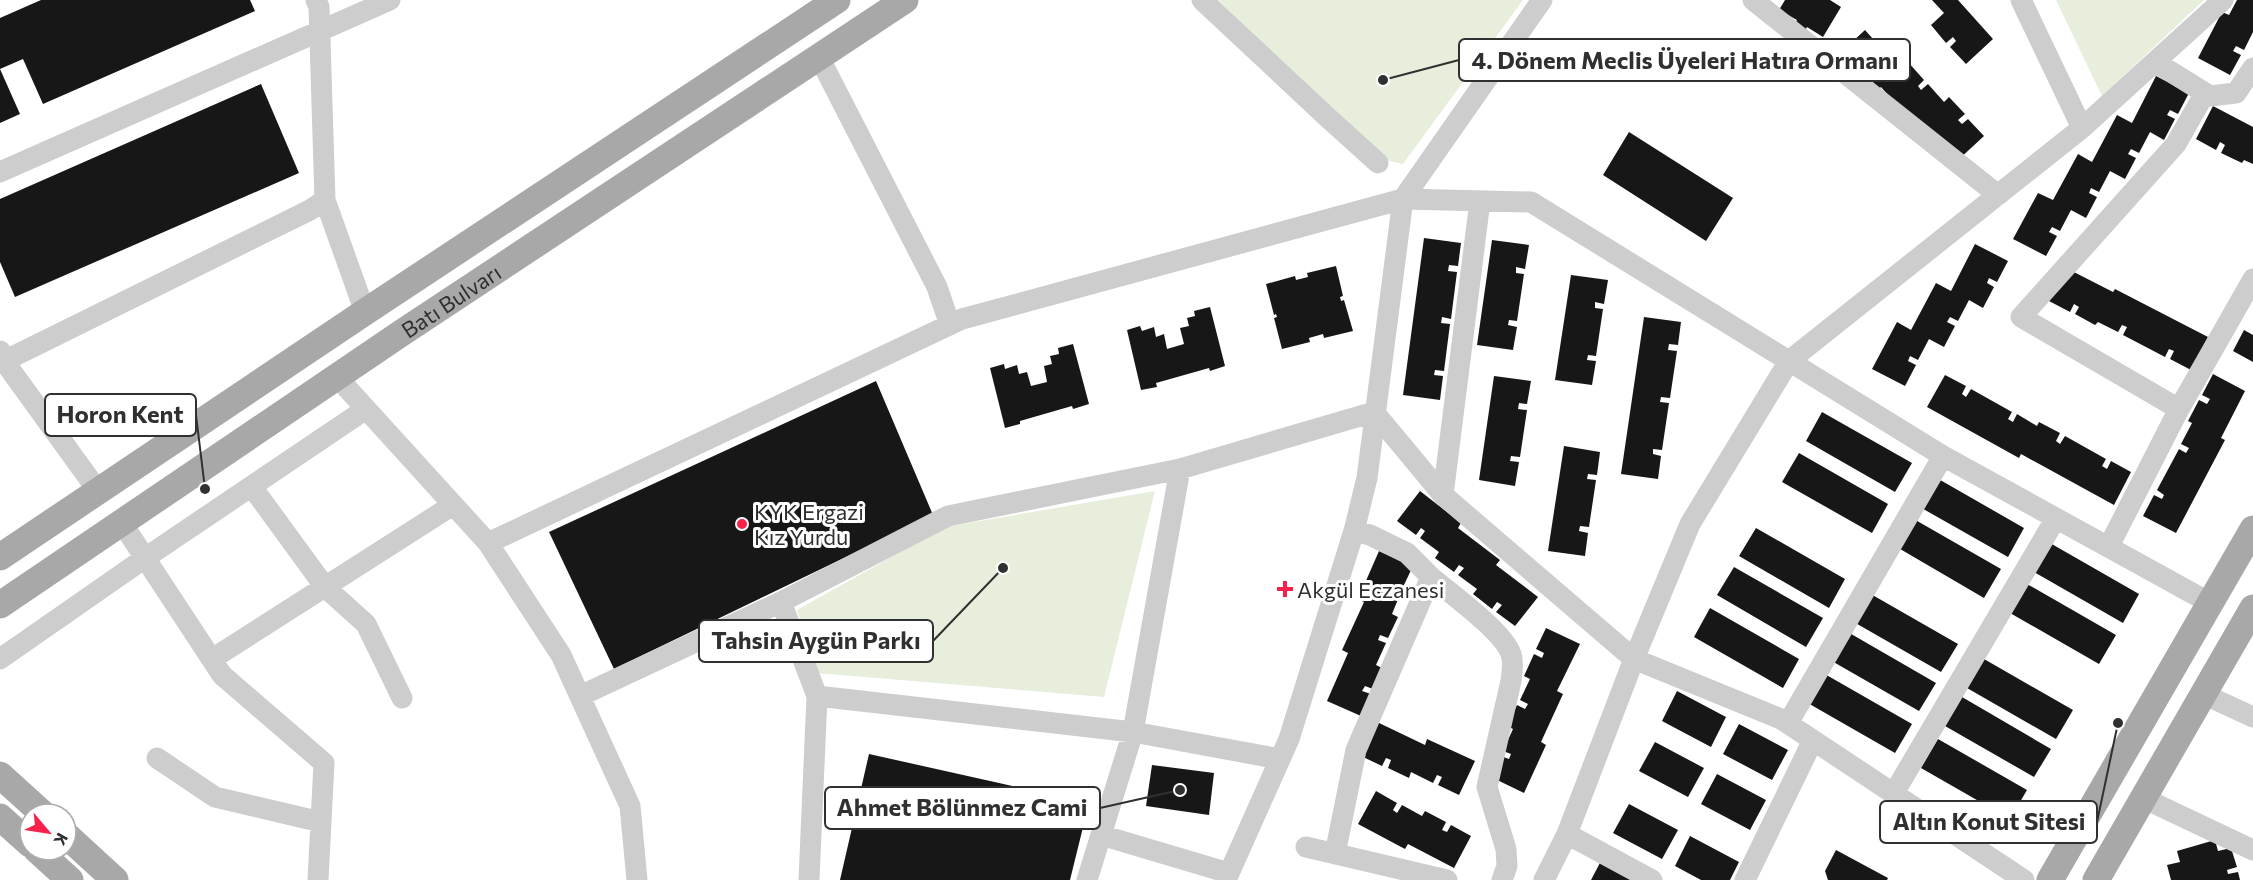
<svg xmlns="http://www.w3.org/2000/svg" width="2253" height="880" font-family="Commissioner,sans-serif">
<rect width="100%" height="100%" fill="#fff"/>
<path fill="#e8eedc" d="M1218,0H1523L1403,164L1385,160Z
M2056,0H2204L2102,96Z
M1155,491L1104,697L816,673L797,610L945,527Z"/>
<path fill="#171717" d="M41,0H250L255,11L43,104L23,59L0,69L20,114L0,123V18Z
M1785,0H1830L1841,7L1823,37L1807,27L1804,32L1793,26L1797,20L1779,10Z
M1932,0H1958L1993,39L1966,64L1950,47L1956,41L1953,37L1946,43L1931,25L1944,13Z
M2237,0H2253V32L2244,50L2236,46L2233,51L2241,55L2230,75L2198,58L2222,12L2229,15Z
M1865,30L1881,48L1875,54L1878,58L1885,52L1901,69L1908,62L1924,80L1918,86L1921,90L1928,84L1944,102L1949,97L1965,114L1958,120L1962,124L1968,119L1984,136L1957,161L1916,126L1881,87L1873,94L1838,55Z
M2156,76L2189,93L2178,114L2170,110L2167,115L2175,119L2164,140L2150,132L2139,153L2131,149L2128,154L2136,158L2125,179L2110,171L2099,192L2091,188L2089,193L2097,197L2086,218L2071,210L2060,231L2052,227L2049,232L2057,236L2046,256L2013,239L2038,193L2053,200L2078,154L2092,162L2117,115L2132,123Z
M261,84L299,173L15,297L0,262V199Z
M2213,106L2253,127V164L2244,160L2242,163L2221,153L2225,145L2220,142L2216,150L2196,139Z
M1629,132L1733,198L1706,241L1603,175Z
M1424,238L1461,243L1458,266L1449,265L1448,271L1457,272L1451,319L1442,317L1441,323L1450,324L1444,371L1435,370L1434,375L1443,376L1440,400L1403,395Z
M1492,240L1529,245L1525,269L1516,267V273L1524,274L1517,321L1509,320L1508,325L1517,327L1513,350L1477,345Z
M1975,244L2008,261L1997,282L1989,278L1987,283L1994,287L1983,308L1969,300L1958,321L1950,317L1947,322L1955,326L1944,347L1929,339L1918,360L1910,356L1908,361L1916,365L1905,386L1872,369L1897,322L1911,330L1936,283L1951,291Z
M1336,266L1343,296L1340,297L1341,301L1344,300L1353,331L1324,338L1323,334L1309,338L1310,342L1282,349L1274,318L1277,317L1276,314L1274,315L1266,284L1295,276L1296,280L1308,277L1307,273Z
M2066,268L2113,292L2115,289L2208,337L2191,370L2170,359L2174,351L2169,349L2165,357L2123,335L2127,327L2122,325L2118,332L2098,322L2095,325L2075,314L2079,307L2074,304L2070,312L2049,301Z
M1571,275L1608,280L1604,304L1595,302V308L1603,309L1596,356L1588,355L1587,360L1596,361L1592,385L1555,380Z
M1210,307L1225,366L1210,371L1209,368L1156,383L1157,387L1141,390L1127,330L1140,326L1142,331L1154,327L1156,337L1164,334L1167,349L1184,344L1180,328L1189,326L1187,318L1195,316L1194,311Z
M1644,317L1681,322L1678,345L1669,344L1668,350L1677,351L1670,398L1661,397L1660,402L1669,403L1662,450L1653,449V454L1661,456L1658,479L1621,474Z
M2244,330L2253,335V362L2233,351Z
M1073,344L1089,404L1073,409L1072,406L1020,421V424L1005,428L990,368L1004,364L1005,369L1017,365L1019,374L1027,372L1031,386L1047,382L1044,366L1052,364L1050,356L1059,354L1058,348Z
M2213,374L2245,391L2221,438L2225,440L2176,533L2143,516L2154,495L2162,499L2164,495L2157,490L2179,449L2186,453L2189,448L2181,444L2192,423L2188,421L2199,400L2207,404L2210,399L2202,395Z
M1945,375L1966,386L1962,394L1966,397L1971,389L2012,412L2008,419L2013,422L2017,414L2037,426L2039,422L2060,433L2056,441L2060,444L2065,436L2106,459L2102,466L2107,469L2111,461L2131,472L2114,505L2021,454L2019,458L1927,407Z
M1494,376L1531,381L1527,404L1519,403L1518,409L1527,410L1520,457L1511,456L1510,461L1519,462L1515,486L1479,480Z
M876,381L933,515L614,669L549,532Z
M1822,412L1912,463L1895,492L1806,441Z
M1564,446L1600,452L1597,475L1588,474L1587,479L1596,480L1589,527L1580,526L1579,531L1588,533L1585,556L1548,551Z
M1799,453L1888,504L1872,533L1782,482Z
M1935,477L2024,528L2008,557L1918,506Z
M1420,491L1461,523L1458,528L1500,560L1496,565L1538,597L1515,626L1496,612L1502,605L1497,602L1492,609L1473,594L1477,589L1458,575L1464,568L1459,565L1454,572L1435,558L1439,552L1420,538L1425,531L1421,528L1416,535L1397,521Z
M1912,518L2001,569L1984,598L1895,546Z
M1756,528L1845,579L1829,608L1739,556Z
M2050,543L2139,594L2123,623L2034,572Z
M1379,551L1413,566L1403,587L1395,584L1393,589L1401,592L1392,614L1398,617L1388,638L1380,635L1378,640L1386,643L1376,665L1382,668L1373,689L1365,686L1362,691L1371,694L1361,716L1327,701L1348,653L1342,650L1364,602L1358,599Z
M1734,567L1823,618L1806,647L1717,595Z
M2027,584L2116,635L2099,664L2010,613Z
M1869,593L1958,644L1941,672L1852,621Z
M1710,608L1799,659L1783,688L1694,637Z
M1546,628L1580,644L1557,691L1563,694L1541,742L1546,745L1524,793L1491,777L1501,756L1509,759L1511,754L1503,751L1513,729L1507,726L1517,705L1525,709L1528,704L1520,700L1530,679L1524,676L1534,654L1542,658L1544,653L1536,649Z
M1846,631L1936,683L1919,711L1830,660Z
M1984,659L2073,710L2056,739L1967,688Z
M1823,673L1912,724L1895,753L1806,702Z
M1677,691L1726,717L1711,747L1662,721Z
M1962,697L2051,749L2034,777L1945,726Z
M1377,722L1425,745L1427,739L1475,761L1459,795L1438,785L1442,777L1437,775L1433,783L1411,772L1409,778L1388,768L1391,760L1386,758L1382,766L1361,756Z
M1739,724L1788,750L1772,780L1723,754Z
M1938,739L2027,790L2010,819L1921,768Z
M1655,742L1704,768L1688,797L1639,771Z
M869,754L1089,803L1070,880H840Z
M1152,765L1214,773L1209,815L1146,806Z
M1717,774L1766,800L1750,830L1701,804Z
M1376,791L1397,803L1393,810L1397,813L1402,805L1422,816L1425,811L1446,822L1442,830L1447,832L1451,825L1471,836L1454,868L1408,844L1405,849L1358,824Z
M1629,804L1678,830L1662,859L1613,833Z
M1690,836L1739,862L1730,880H1701L1675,866Z
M2215,840L2218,851L2231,848L2237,867L2227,870L2228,874L2238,872L2240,880H2171L2167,865L2180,862L2177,851Z
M1836,850L1888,878L1887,880H1828L1825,871Z
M1603,857L1646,880H1591Z"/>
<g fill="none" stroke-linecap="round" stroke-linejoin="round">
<path stroke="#cdcdcd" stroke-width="21" d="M316,0L319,7L325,200
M1202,0L1326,116L1378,163
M1753,0L1998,195
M819,57L937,287L950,325
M2155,62L2210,96L2236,93L2253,68
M2082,128L2223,0
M0,172L390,0
M0,351L4,361L98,491
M0,363L310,210L325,200L365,312
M337,377L488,543L962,319L1403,199L1531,202L1943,456L2210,603
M2179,409L2253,279
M252,487L325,587L366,624L402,698
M1443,495L1480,201
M122,523L222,675L324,763L318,880
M488,543L561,655L630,806L637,880
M2109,546L2179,409L2021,317L2176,144L2205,93
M1431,577C1451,594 1503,631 1511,654C1514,663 1512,672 1511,681L1487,787L1506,849L1507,866L1502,880
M781,602L817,696L809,880
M0,659L145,558L366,409
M212,659L453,505
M2203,694L2253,717
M580,696L781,602L948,516L1180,469L1374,412L1443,495L1634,659L1781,719L2024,880
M817,696L1133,732L1280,759
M1788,723L1943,456
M157,758L215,797L321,822
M1894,793L2056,518
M2143,798L2253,850
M1567,834L1652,880
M1101,835L1229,873
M1306,847L1447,880
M1335,854L1356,750L1431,577L1407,553L1370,535L1354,531
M1087,880L1133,732L1180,469
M1226,880L1289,739L1354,531L1367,478L1403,199L1542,0
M1544,880L1567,834L1634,659L1690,524L1789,361L2082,128L2021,0
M1745,880L1813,740"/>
<g stroke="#a8a8a8" stroke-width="27">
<path d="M0,557L365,312L837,0"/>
<path id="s1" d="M0,605L403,332L905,0"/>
<path d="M0,775L43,814"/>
<path d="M0,817L30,844"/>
<path d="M66,835L115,880"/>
<path d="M37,850L70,880"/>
<path d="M2050,880L2253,529"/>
<path d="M2096,880L2253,608"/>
</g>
</g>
<g fill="#f6224c" stroke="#fff" stroke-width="2">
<circle cx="742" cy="524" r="6"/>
<path d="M1282 580h6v6h6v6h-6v6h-6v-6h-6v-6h6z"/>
</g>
<g text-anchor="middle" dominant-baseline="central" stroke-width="6" stroke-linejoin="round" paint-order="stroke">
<g font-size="22" fill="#303030" stroke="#fff">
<text stroke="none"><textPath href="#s1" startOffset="544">Batı Bulvarı</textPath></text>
</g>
<g font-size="22" fill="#303030" stroke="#fff" text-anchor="start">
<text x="754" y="511">KYK Ergazi<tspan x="754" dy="25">Kız Yurdu</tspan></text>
<text x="1297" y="589">Akgül Eczanesi</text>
</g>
</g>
<path fill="none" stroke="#303030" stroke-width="2" d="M1383 80L1459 60M205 489L196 415M1003 568L933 641M1180 790L1100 808M2118 723L2097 822"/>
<g fill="#303030" stroke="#fff" stroke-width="2">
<circle cx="1383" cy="80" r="6"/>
<circle cx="205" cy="489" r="6"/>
<circle cx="1003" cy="568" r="6"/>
<circle cx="1180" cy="790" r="6"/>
<circle cx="2118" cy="723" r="6"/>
</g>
<g fill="#fff" stroke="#303030" stroke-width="2">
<rect x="1459" y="39" width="451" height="42" rx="6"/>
<rect x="45" y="394" width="151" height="42" rx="6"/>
<rect x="699" y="620" width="234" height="42" rx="6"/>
<rect x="825" y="787" width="275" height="42" rx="6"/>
<rect x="1880" y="801" width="217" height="42" rx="6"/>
</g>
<g font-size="24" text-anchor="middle" font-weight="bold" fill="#303030">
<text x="1685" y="69">4. Dönem Meclis Üyeleri Hatıra Ormanı</text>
<text x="120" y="423">Horon Kent</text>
<text x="816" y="649">Tahsin Aygün Parkı</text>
<text x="962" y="816">Ahmet Bölünmez Cami</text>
<text x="1989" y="830">Altın Konut Sitesi</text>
</g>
<g transform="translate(48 832) rotate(119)"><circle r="28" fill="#ffffff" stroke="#acacac" stroke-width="1.5"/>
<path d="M0-4.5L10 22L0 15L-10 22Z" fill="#f6224c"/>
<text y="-9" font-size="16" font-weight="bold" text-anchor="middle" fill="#303030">K</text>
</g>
</svg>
